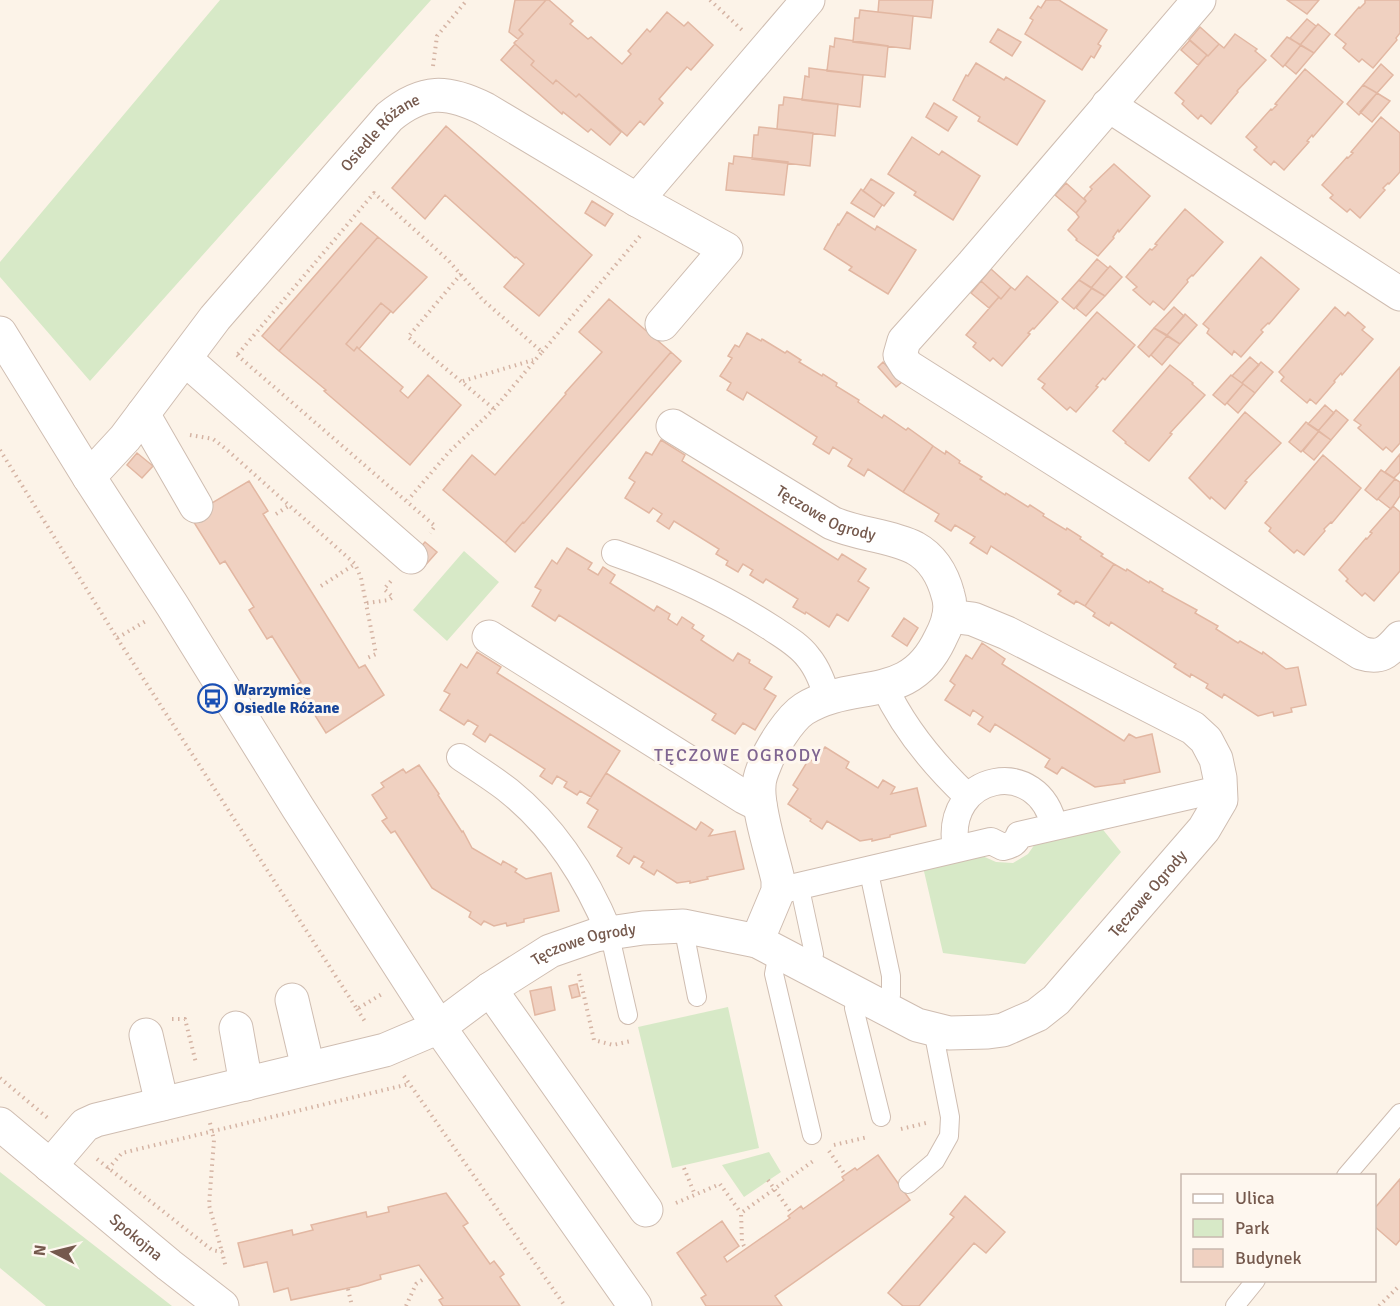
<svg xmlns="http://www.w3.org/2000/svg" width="1400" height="1306" font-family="Signika,sans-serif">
<rect width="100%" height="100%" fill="#fcf3e8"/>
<path fill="#d7e9c7" d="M220,0H431L90,381L0,277V262Z
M464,551L499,582L447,641L413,610Z
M1100,826L1121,852L1025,964L943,953L923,867L978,854L996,862L1013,863L1028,854L1035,844Z
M728,1007L759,1148L672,1168L638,1027Z
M769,1152L781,1172L744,1197L722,1165Z
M0,1172L172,1306H46L0,1268Z"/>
<path fill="#f0d1c1" stroke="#e2b7a2" stroke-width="1.5" d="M515,0H546L519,30L523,34L518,39L509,32Z
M546,0H549L573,21L570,24L588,39L591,37L622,64L631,54L628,51L647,29L650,32L667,12L684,26L688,22L713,45L691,70L687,67L659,99L663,103L644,125L640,121L627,136L579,94L576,97L556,80L553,84L531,65L534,61L514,43L523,34L519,30Z
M879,0H933L931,18L878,12Z
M1046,0H1059L1107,30L1098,44L1101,46L1094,58L1091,56L1082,70L1025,34L1033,20L1030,18L1038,6L1041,8Z
M1287,0H1319L1307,14Z
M1365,0H1400V33L1396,38L1397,40L1373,68L1362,59L1359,62L1343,48L1346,44L1335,35L1359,7L1360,8L1365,3Z
M860,10L913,16L910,49L853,42L855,18H859Z
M1307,19L1316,26L1300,45L1290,38Z
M1318,24L1330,34L1314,53L1300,45Z
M1200,27L1219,44L1208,56L1189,40Z
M998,29L1021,42L1012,56L990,42Z
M1235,34L1257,49L1255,51L1266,60L1237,91L1238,92L1211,124L1201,115L1198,119L1182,104L1184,101L1175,93L1207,55L1208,56L1219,44L1224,48Z
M1287,37L1301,45L1283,67L1271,56Z
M835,38L888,46L885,77L827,71L830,46L834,47Z
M1190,40L1207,55L1198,65L1181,50Z
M515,44L534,61L531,65L553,84L556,80L576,97L579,94L621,132L610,145L591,129L588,132L563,112L562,114L501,60Z
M1301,45L1314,53L1296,74L1285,65Z
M976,63L1004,80L1006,77L1045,101L1017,145L978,121L980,117L953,100L966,75L968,76Z
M1381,64L1393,75L1377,93L1363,85Z
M809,68L863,75L860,107L802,100L805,76L809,77Z
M1305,69L1343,102L1313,137L1312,135L1307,141L1309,142L1284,170L1274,161L1271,165L1254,150L1257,147L1246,137L1271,109L1272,110L1277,105L1275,104Z
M1363,85L1377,93L1359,115L1347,104Z
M1377,93L1390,101L1372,122L1360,112Z
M784,97L838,104L835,136L777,129L779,105H783Z
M934,103L957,117L948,131L926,117Z
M1381,117L1400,133V172L1389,184L1388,183L1383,188L1385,190L1360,218L1350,209L1347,212L1330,198L1333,195L1322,185L1347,157L1348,158L1353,153L1351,152Z
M446,126L592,255L539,316L504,287L524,264L516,257L515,258L445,195L425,219L392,188Z
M759,127L813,133L810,166L752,159L754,135H758Z
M912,137L939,155L942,151L980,176L953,220L914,195L916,192L888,174Z
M734,156L788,162L784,195L726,190L729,163L733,164Z
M1114,164L1150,196L1119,232L1118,230L1113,237L1114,238L1098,256L1076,240L1077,239L1068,230L1079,217L1076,213L1086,201L1084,198L1092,189L1090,187Z
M871,179L894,193L884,206L863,191Z
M1066,183L1086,201L1076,213L1055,195Z
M861,189L882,205L874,217L851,203Z
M592,201L613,214L605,226L585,213Z
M1185,209L1223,242L1193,276L1192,275L1187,280L1188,282L1164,310L1153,301L1150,305L1133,290L1137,287L1126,277L1150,249L1152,250L1157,245L1155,244Z
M847,212L875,230L877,226L916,250L888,294L849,270L852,267L824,249L838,224L839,225Z
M361,223L378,237L279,351L262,336Z
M378,237L427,277L393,313L381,303L346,344L354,351L357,347L359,349L403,387L400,391L408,398L428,375L461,405L410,465L324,391L326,390L279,351Z
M1261,257L1299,289L1269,324L1268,323L1261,330L1263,332L1241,357L1234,351L1232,355L1207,333L1209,329L1203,324Z
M1097,259L1108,268L1091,288L1079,280Z
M1110,266L1122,277L1105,296L1091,288Z
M991,269L1011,287L1001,299L981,281Z
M1027,276L1058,302L1034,329L1033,328L1028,333L1030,334L1002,366L993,358L990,361L973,347L976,343L966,335L999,297L1001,299L1011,287L1015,290Z
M1079,280L1092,288L1074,309L1062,299Z
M981,281L999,297L989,308L971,293Z
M1092,288L1105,296L1086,316L1076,308Z
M609,299L671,352L524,523L523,522L505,543L443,490L472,455L495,475L566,394L565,393L602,352L579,332Z
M381,303L391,311L359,349L357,347L354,351L346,344Z
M1174,307L1184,316L1167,335L1154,328Z
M1335,307L1345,316L1348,312L1365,327L1362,330L1373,339L1342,375L1341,373L1334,381L1335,382L1316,404L1310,399L1307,403L1281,381L1284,377L1279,372Z
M1097,312L1135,345L1105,380L1103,378L1096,386L1098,387L1076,412L1070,407L1067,410L1042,388L1045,384L1038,379Z
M1185,314L1197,325L1180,344L1167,335Z
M1154,328L1167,336L1149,357L1138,347Z
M747,333L761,341L762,339L785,353L787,351L801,360L799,362L822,376L823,374L837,383L836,386L859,400L858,402L882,418L884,415L906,430L908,428L933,446L903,492L868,469L864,476L848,466L852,459L833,447L829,454L813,444L817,437L747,392L743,400L727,390L731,383L720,376L732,358L728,356L735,345L739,347Z
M1167,336L1180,344L1162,365L1151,355Z
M671,352L681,361L515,552L505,543L523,522L524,523Z
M1250,357L1259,365L1242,383L1232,376Z
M883,362L902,382L896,387L878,367Z
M1261,362L1273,372L1255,393L1242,383Z
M1170,365L1193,383L1192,384L1205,395L1170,433L1172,434L1149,461L1125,443L1126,442L1113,431Z
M1400,367V443L1392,452L1386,447L1383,450L1358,428L1361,425L1354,420Z
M1231,375L1243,384L1225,405L1213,395Z
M1243,384L1255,393L1238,413L1227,403Z
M1325,405L1334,413L1318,431L1308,424Z
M1336,410L1348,420L1331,440L1318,431Z
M1245,412L1281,443L1245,481L1247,482L1225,509L1211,497L1210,499L1189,478Z
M1306,422L1319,431L1301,452L1289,442Z
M1319,431L1331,440L1314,460L1303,451Z
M661,440L685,455L682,461L838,560L842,554L866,569L858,581L869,588L848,621L837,614L829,627L806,612L805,614L793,607L798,599L766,579L763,583L750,575L753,570L743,564L738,572L726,565L728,561L716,554L719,549L674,521L669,529L657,521L662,514L653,508L649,513L625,498L635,482L629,478L646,452L652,455Z
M933,446L945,454L946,451L960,461L959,463L982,477L980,479L1005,495L1006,493L1028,507L1030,505L1044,514L1043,516L1066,530L1067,528L1081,537L1080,539L1103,554L1101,556L1114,564L1085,606L1076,601L1074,604L1058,594L1061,591L991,546L987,554L970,543L975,537L955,525L951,531L935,521L939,514L903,492Z
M137,453L153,466L142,478L127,465Z
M1400,454V472L1394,478L1385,472Z
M1323,455L1361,488L1332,523L1331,522L1324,529L1325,531L1304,555L1297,550L1294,553L1269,531L1271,528L1265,523Z
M1381,470L1395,479L1377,500L1365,490Z
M1395,479L1400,482V496L1391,509L1378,499Z
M249,481L268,511L263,514L359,668L365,665L384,695L326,733L296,685L301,682L272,636L267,639L249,610L254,607L225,561L220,564L190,516Z
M1393,506L1400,512V571L1374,601L1365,593L1362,596L1346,581L1348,579L1339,570L1366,538L1367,539L1372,533L1370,532Z
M425,542L437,552L422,569L410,559Z
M567,548L592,563L588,569L598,575L603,567L615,575L610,583L654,611L657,606L670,614L668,619L677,625L682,617L694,625L692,628L704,636L701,640L733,661L738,653L750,660L749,663L772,677L764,689L776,696L755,730L743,723L735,734L712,720L716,714L559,615L555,621L532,606L541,590L535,587L552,560L557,564Z
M1114,564L1126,571L1127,569L1149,583L1150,581L1163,589L1162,591L1197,610L1195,613L1218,626L1216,629L1238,643L1240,641L1262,654L1263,652L1286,669L1298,667L1306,705L1291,708L1292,712L1274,716L1273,712L1258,716L1224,694L1222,698L1206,688L1208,684L1191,674L1190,677L1174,667L1176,664L1111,622L1109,626L1093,616L1095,613L1085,606Z
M904,618L918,628L907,646L892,636Z
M982,643L1005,659L1002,664L1124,741L1129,734L1136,738L1152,734L1160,772L1124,780L1125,783L1095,787L1062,767L1057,774L1045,767L1050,759L995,724L990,732L978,724L983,717L973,710L970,716L945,700L955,685L950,681L966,655L972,659Z
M477,652L501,667L497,673L620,751L591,797L580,791L577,795L564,787L567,782L557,776L552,784L540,776L545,769L490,734L485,742L473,734L478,726L468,720L464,725L440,710L450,694L444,691L461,664L467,668Z
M825,747L849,762L846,768L878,788L883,780L895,787L891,794L917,788L926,826L890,835V837L872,841V839L860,841L827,821L822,829L810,821L811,819L788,804L798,789L793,785L809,759L815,762Z
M419,765L439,794L438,795L462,832L463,831L472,848L501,865L503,861L517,869L515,872L526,879L551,873L559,911L524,919V922L507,926L506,923L494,926L484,921L481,925L469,917L471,912L432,888L395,831L391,833L382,821L387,818L372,795L384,787L381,783L403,769L406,773Z
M606,773L696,830L701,822L713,830L709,836L735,831L744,869L707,877L708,879L690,883V881L677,883L657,870L654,875L641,867L644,862L634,856L629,864L617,856L622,848L588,827L598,810L587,803Z
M577,984L580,996L572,998L569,986Z
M551,987L555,1010L535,1015L530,991Z
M878,1155L910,1200L775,1296L782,1306H706L701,1298L706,1295L677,1253L722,1221L739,1246L724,1257L727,1262L790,1218L788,1216L801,1206L803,1209L844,1180L842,1177L855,1168L857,1170Z
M1400,1179V1240L1396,1245L1374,1226V1209Z
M446,1193L468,1223L463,1226L490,1264L494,1261L504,1274L500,1277L520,1306H443L439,1300L443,1298L419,1265L380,1275L381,1279L358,1286L291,1300L288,1288L274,1292L267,1262L244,1267L238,1243L292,1230L293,1235L313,1230L311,1225L366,1212L367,1217L389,1212L388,1207Z
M965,1196L1005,1232L986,1253L974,1243L919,1306H903L888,1293L954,1217L950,1214Z"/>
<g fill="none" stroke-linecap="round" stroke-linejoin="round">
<defs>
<path id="service" d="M871,882L891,976V995L884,1008
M802,898L814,954L810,967
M683,926L697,997
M609,932L628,1015
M778,952L774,974L812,1135
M861,994L854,1008L881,1117
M1346,1176L1400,1113
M908,1184L935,1161L949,1136L950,1117L933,1030
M1235,1306L1256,1280"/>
<path id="pedestrian" d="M615,553C670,572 724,597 773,629C785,637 799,645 808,657C818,669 823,684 828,699
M884,686C904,729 933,764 968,797
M460,757C476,768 494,779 509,791C555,828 587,879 609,932
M956,849C942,772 1040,755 1054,827
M778,891L991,841L1003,847C1012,845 1016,843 1019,835L1220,789"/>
<g id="minor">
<path d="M1199,0L973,264L904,341L900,355L907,366L1361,653C1380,659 1387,653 1400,638"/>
<path d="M1108,105L1400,294"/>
<path d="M637,200L808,0"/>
<path d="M185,359L411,557"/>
<path d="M143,414L196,506"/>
<path id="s1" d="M673,426L832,523C859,535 889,535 915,548C933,558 943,576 948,595C953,610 947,626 940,639C909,705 854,678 804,709C790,718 771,748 765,764C762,771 759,780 759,786C757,809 773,857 778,880V891L757,941"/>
<path id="s2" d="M89,477L125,438L215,318L389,117C423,89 447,90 485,109L637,200L726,249L662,324"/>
<path d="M489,637L744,797L760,805"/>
<path d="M490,989L646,1210"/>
<path d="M292,1000L308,1068"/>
<path d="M236,1028L246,1084"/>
<path d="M146,1035L162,1104"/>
<path id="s3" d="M0,1124L169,1265L222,1306"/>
<path id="s4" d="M50,1166L85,1125L96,1120L385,1050L439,1027L490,989L550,951L596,935L643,928L683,926L757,941L917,1025L949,1033L988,1032L1003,1030L1037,1015L1056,1000L1204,829L1221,800L1220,778L1216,759L1206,740L1193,728L1007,633L973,619L949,616"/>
</g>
<path id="tertiary" d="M0,333L89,477L172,605L298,808L439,1027L635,1306"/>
</defs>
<use href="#service" stroke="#cfbdb1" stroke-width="20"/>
<use href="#pedestrian" stroke="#cfbdb1" stroke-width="28"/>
<use href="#minor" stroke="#cfbdb1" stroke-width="35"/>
<use href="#tertiary" stroke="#cfbdb1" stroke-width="35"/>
<path stroke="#d5b4a4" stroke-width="4" stroke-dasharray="1.5 4.5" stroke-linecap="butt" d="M710,0L742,30
M433,66L437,36L467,0
M461,274L408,337L494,409
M542,352L641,235
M238,354L374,193L448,260L483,300L542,352L494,409L449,452L408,500
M237,355L435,526L430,533
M463,381L533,360
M190,435L213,439L226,449L355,564L361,578L376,654L367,658
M0,450L117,638L146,621
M276,514L290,505
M321,586L355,564
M367,603L389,600L393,597L384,589L391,581
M117,638L357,1009L382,994
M579,974L594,1040L613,1045L631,1041
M357,1009L366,1023
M172,1019H185L196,1063
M404,1076L565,1306
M0,1078L50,1120
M210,1123L214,1140L209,1205L222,1252
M901,1129L926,1123
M834,1145L868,1137
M829,1151L844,1173
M97,1159L212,1250L222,1252L226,1268
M684,1168L695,1195
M108,1169L122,1153L409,1084
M768,1180L790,1211
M676,1203L720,1184L741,1213
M744,1246L742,1242L741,1213L816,1159
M348,1289L352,1306
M406,1306L416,1284L425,1278
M1379,1306L1400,1285"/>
<use href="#service" stroke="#fff" stroke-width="18"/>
<use href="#pedestrian" stroke="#fff" stroke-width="26"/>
<use href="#minor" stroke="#fff" stroke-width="33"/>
<use href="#tertiary" stroke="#fff" stroke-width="33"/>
</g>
<defs>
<symbol id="bus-ring" viewBox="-11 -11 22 22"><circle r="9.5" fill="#fef7ef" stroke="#1a4fb4" stroke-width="1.5"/><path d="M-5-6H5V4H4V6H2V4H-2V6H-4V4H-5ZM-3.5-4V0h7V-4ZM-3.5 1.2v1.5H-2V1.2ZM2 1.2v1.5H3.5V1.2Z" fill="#1a4fb4"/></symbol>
</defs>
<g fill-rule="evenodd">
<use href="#bus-ring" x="196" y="682" width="33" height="33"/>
</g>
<g text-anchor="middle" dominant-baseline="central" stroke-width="6" stroke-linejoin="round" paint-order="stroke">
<g font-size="16" fill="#75594d" stroke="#fef7ef">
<text stroke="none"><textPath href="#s2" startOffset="452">Osiedle Różane</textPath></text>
<text stroke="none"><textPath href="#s1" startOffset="177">Tęczowe Ogrody</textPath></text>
<text stroke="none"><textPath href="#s4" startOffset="1238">Tęczowe Ogrody</textPath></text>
<text stroke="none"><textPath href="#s4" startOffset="591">Tęczowe Ogrody</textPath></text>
<text stroke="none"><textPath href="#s3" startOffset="177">Spokojna</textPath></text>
</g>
<g font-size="16" font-weight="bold" fill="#164399" stroke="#fef7ef" text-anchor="start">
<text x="234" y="690">Warzymice<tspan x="234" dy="18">Osiedle Różane</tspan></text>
</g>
<g font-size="18" letter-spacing="1.5" fill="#7f6591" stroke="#fef7ef">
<text x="738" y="755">TĘCZOWE OGRODY</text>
</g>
</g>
<rect x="1181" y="1174" width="195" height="108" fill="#fef7ef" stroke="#c7b8ae" stroke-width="1.5"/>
<rect x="1193" y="1194" width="30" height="9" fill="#ffffff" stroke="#c7b8ae" stroke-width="1.5"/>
<text x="1235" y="1204" font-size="18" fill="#75594d">Ulica</text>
<rect x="1193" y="1219" width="30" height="18" fill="#d7e9c7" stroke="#c7b8ae" stroke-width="1.5"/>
<text x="1235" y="1234" font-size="18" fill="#75594d">Park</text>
<rect x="1193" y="1249" width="30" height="18" fill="#f0d1c1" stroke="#c7b8ae" stroke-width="1.5"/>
<text x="1235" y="1264" font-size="18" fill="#75594d">Budynek</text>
<g transform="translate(54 1252) rotate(277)" stroke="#fef7ef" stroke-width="4.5" paint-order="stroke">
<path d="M0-4.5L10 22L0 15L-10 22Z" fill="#75594d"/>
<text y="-9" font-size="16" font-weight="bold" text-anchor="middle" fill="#75594d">N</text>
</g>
</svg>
